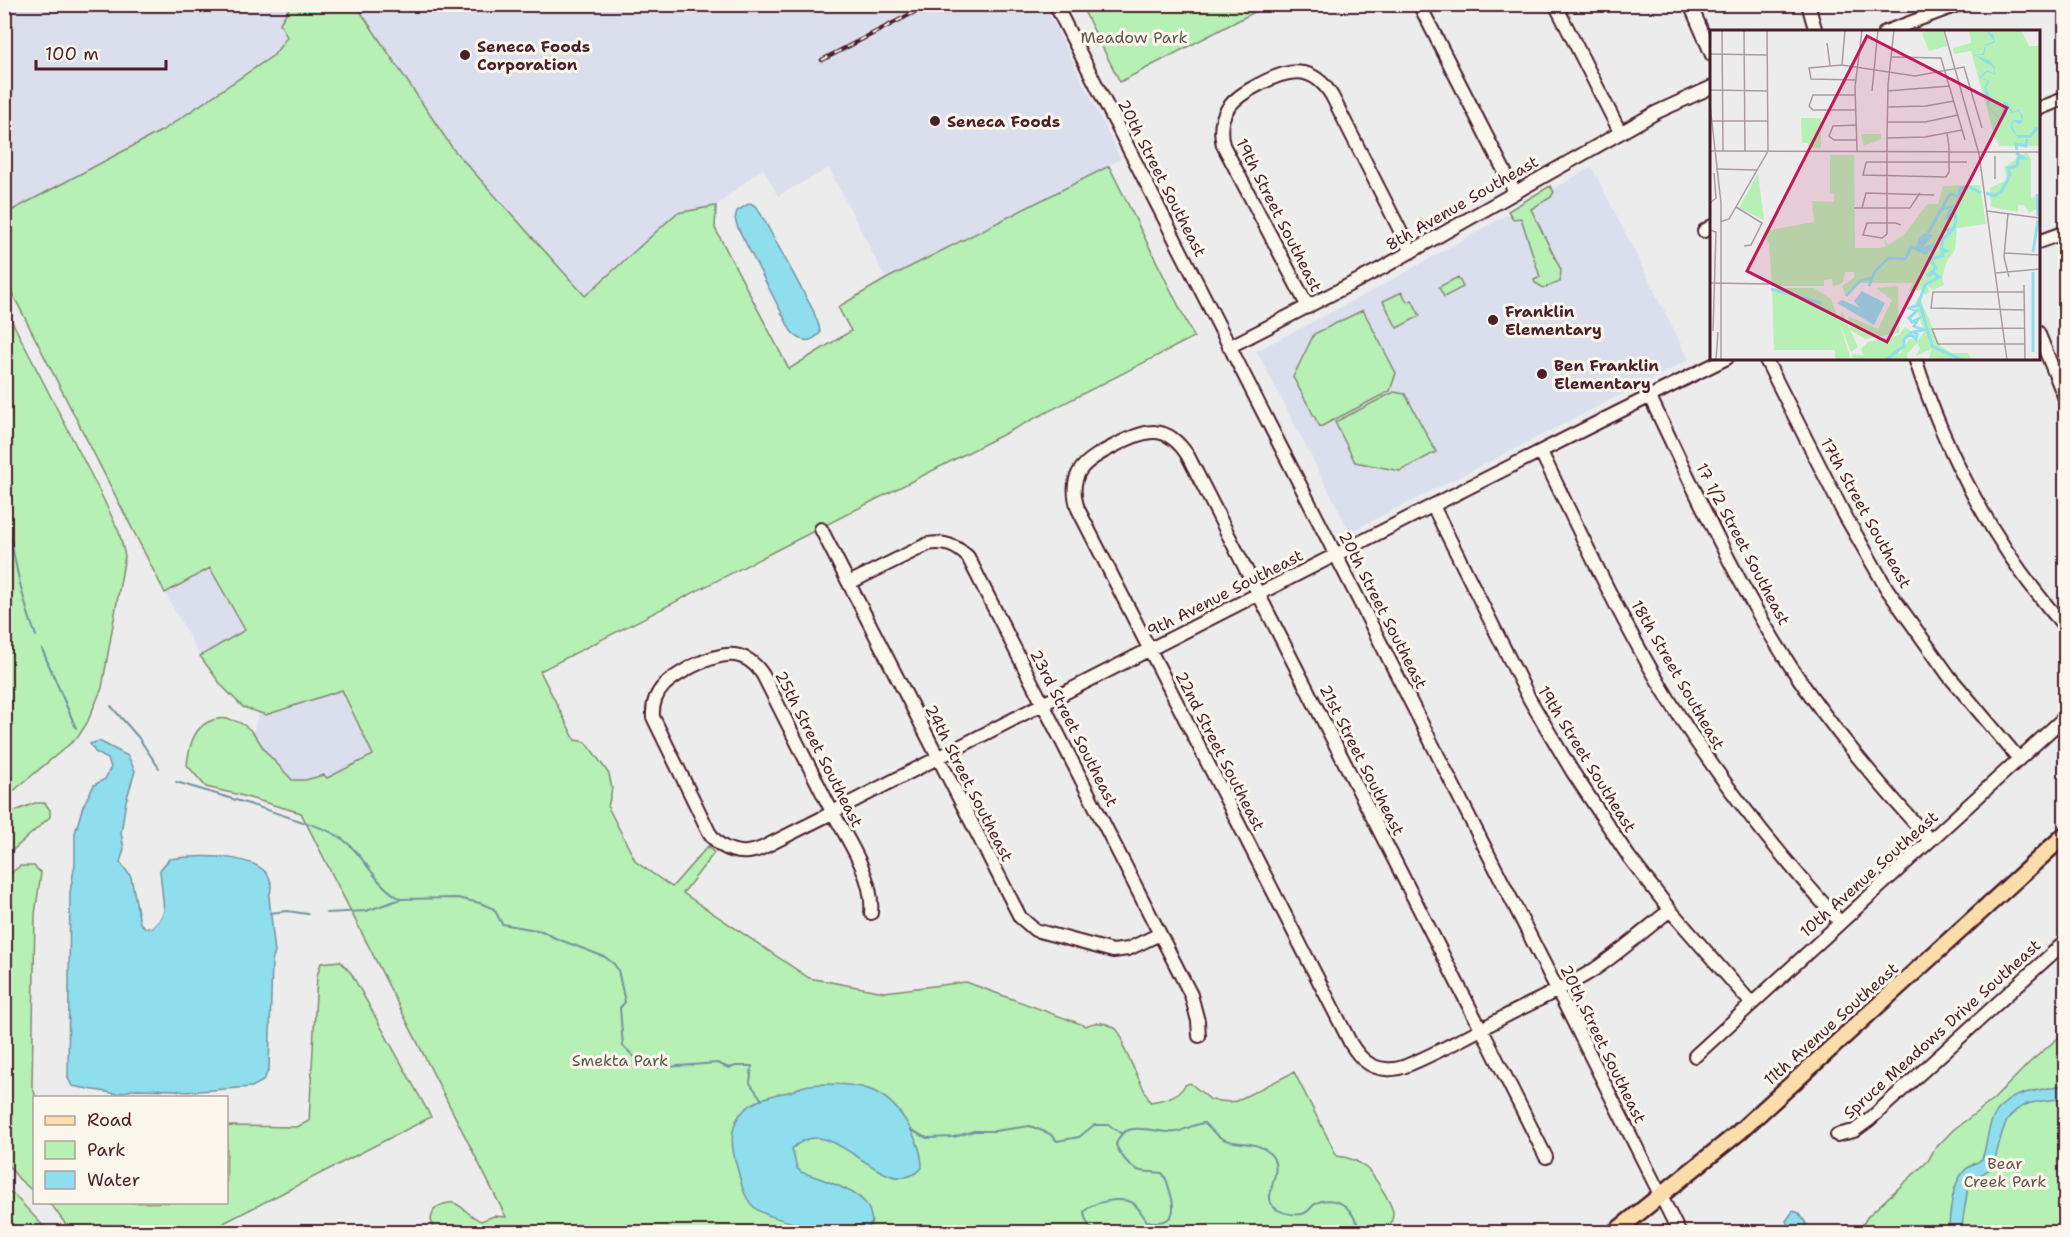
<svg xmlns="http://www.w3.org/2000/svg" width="2070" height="1237" font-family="'Shantell Sans',sans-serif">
<rect width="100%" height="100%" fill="#ececec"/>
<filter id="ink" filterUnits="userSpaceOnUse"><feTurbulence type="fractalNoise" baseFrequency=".0167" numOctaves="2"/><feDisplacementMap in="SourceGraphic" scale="12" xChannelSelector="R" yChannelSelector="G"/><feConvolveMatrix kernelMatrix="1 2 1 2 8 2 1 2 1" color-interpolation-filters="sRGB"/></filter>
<g filter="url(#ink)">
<path fill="#dadeed" d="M5,5H291L280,23L287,37L274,55L163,130L5,214Z
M356,5H1057L1047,10L1121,159L886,279L829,168L778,196L763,168L716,206L677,213L585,296L453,149Z
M1592,167L1689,360L1350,532L1257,351L1376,289Z
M210,568L245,631L200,656L165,593Z
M343,690L373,755L327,778L323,775L305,780H292L269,756L253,733L259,712L266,715Z"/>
<path fill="#b6f0b4" stroke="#808870" stroke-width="1.5" d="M291,5H356L453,149L585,296L677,213L716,206L715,228L789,369L851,331L838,307L886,279L1109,166L1194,337L540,671L575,740L586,742L609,774L612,789L608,807L636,862L672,887L708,846L714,853L683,893L809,978L884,992L966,982L1086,1026C1101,1017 1124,1027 1123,1046L1150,1102C1163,1100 1179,1097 1185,1085L1190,1083L1211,1100L1230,1102L1236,1101L1294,1072L1337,1156C1347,1157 1359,1161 1367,1169C1373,1174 1394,1206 1393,1214C1393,1221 1389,1226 1389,1232H434L431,1219L434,1209C460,1193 460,1212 481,1221L494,1216L506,1217L301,813L236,794L206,787L187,765C189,749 192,730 208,722C224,714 243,721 254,734C259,740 262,747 267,753C275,762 284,771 292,780H305L324,775L327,778L373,755L342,690L266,715L243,707L222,686L200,656L245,630L210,568L165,593L5,279V214L163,130L274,55L287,37L280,23Z
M1081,5H1268L1120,82Z
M1550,186L1554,192L1551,197L1531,209L1561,270L1560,282L1544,288L1535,283L1534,280L1540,277L1521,218L1513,219L1508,211Z
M1458,277L1463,287L1444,297L1439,287Z
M1402,292L1407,302L1412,300L1420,316L1397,328L1383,301Z
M4,306L99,490L119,532L125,556L102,688L87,723L78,737L5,798Z
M1363,310L1396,373L1390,391L1320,427L1293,377L1314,334Z
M1394,392L1405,394L1436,452L1400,471L1355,462L1335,422Z
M35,803H45L50,810V817L5,857V815Z
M20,866H34L41,873L35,914L32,1086L36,1097L34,1192L19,1179L4,1160L5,878Z
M340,961L351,973L431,1117L206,1232H71L54,1208L47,1203L226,1202L227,1126L297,1127L309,1121L317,976L321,963Z
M2065,1032V1232H1858L1868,1216L1928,1161L1934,1150L1953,1130L1993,1100L2029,1063Z
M5,1189L15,1196L49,1232H5Z"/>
<path fill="#8fdeed" stroke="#73929f" stroke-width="1.5" d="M750,203L757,207L813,310L819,326L820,333C809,345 800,341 791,331L738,228L735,219L737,211Z
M99,741L128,756L135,771L126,801L121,833L124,849L120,862L131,877L140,923L146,928H152L159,921L164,911L160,870L169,859C194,855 286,850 269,897L275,953L272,961L269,1069L263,1081L252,1087L185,1092L176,1090L136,1089L117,1094L72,1086L68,1078L70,892L75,864V833L83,806L94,785L105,779L111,767L108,759L95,752L90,744Z
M828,1084C868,1084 890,1092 910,1128C917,1142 922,1152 922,1168C883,1208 833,1105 792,1149L797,1168L801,1172C817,1177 858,1191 866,1204C870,1209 871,1216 872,1222C870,1225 869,1227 866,1229C848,1237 770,1221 755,1208C743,1198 741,1181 737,1167C722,1119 743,1100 788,1092C794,1091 799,1087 805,1086C812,1084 821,1084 828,1084Z
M2065,1084V1097C2053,1101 2040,1100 2028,1104C1999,1114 2002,1143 1992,1168L1975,1178L1968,1187L1961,1232H1948C1951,1212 1950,1185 1966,1169C1971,1165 1977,1163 1982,1159C1987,1146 1987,1130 1993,1118C2008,1088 2038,1093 2065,1084Z
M1793,1211L1799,1213L1807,1225L1801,1232H1791L1786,1221Z"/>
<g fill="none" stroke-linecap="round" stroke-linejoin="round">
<path stroke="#73929f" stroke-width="2" d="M4,499C12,546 19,592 36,636
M42,649L76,728
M111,706L138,737L159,768
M176,782C216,794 255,805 294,819C312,825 330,829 345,841C367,859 374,884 401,899
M270,913L287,911L308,914
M326,913L366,911L401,899L457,898L480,903L494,909L502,924L542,931L555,938L605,957L614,964L618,970L625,1002L620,1008L623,1046L642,1064L653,1068L717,1063L729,1068L736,1066H752L750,1083L762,1100
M911,1130L927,1138L954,1137L974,1131H994L1030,1126L1050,1134L1057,1141L1079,1137L1094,1125H1109L1122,1134
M1098,1232C1089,1228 1085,1222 1084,1212C1091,1202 1119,1197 1131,1202C1138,1205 1142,1215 1147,1221C1170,1225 1177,1216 1171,1195C1168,1187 1168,1179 1162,1173C1155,1171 1145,1173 1138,1170C1129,1167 1120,1154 1116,1145C1123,1116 1158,1135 1176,1132C1186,1130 1194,1124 1204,1123C1209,1128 1215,1134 1221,1138C1236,1147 1258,1138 1272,1156C1285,1174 1257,1200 1278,1210C1285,1214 1297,1216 1305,1213C1309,1211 1311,1207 1315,1204C1325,1197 1341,1200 1349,1210C1355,1217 1357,1225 1364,1232"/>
<defs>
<path id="minor" d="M1055,4L1557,989L1679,1232
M1419,4L1515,192
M1555,4L1620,132
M1690,4L1712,55
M1808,4L1816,32
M1885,32L1960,4
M2038,109L2066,98
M1704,231L1712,226
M2038,242L2066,232
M1308,307L1223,145C1215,112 1234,97 1260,84C1288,69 1313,64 1332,96L1411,252
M2038,332L2066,401
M1229,347L1382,268L1657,112L1712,87
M1765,358L1843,512L1887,589L1949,676L2019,759
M1915,358C1946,456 1998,552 2066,628
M1650,397C1694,488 1735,582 1791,667C1832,729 1880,785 1930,840
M1541,452C1584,540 1625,631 1678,714C1725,788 1781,857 1840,922
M1433,506L1530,700L1572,771L1629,857L1670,910L1752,1004
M821,529L1020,917L1035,930L1113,951L1128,949L1160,934
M849,583L928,544C944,541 956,545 968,557L1191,995L1198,1021L1199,1036
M871,913C875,877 844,834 827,802L763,675C744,646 720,653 693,666C671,678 651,689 653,717L709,832C720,851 743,857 762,848L824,817L842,807C1136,656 1431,505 1727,358
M1695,1056L2066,716
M1837,1135L1854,1131L1869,1120L2066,941
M1546,1157L1481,1028L1475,1018L1188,456C1167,423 1146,429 1116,445C1086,460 1066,472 1078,509L1351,1044C1359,1057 1369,1068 1386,1069C1394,1070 1401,1068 1408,1065C1440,1052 1471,1034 1502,1018C1532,1002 1566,988 1595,969C1621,951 1645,930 1670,910"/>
<path id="major" d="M1615,1232L1738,1133L2066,834"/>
</defs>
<use href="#minor" stroke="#4a1f2b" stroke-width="16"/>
<use href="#major" stroke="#4a1f2b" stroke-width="20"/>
<use href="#minor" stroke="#fbf7ec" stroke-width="12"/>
<use href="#major" stroke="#fbddab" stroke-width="15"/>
<defs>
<path id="rail" d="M822,60L930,4"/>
</defs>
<use href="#rail" stroke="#4a1f2b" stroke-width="4.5"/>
<use href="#rail" stroke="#fbf7ec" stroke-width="2" stroke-dasharray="7" stroke-linecap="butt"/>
</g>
</g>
<g fill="#4a1f2b" stroke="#fbf7ec" stroke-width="2">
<circle cx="465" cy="55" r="6"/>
<circle cx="935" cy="121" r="6"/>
<circle cx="1493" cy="320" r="6"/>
<circle cx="1542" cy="374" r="6"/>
</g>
<g text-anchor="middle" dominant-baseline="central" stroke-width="6" stroke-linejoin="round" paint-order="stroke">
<g font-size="16" fill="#65534d" stroke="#fbf7ec">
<text x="1134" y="37">Meadow Park</text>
<text x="620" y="1060">Smekta Park</text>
<text x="2005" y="1163">Bear<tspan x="2005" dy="18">Creek Park</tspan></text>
</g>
<g font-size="16" font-weight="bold" fill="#4a1f2b" stroke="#fbf7ec" text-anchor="start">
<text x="477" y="46">Seneca Foods<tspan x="477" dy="18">Corporation</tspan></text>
<text x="947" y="121">Seneca Foods</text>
<text x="1505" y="311">Franklin<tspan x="1505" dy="18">Elementary</tspan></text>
<text x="1554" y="365">Ben Franklin<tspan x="1554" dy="18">Elementary</tspan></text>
</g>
<g font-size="16" fill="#4a1f2b" stroke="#fbf7ec">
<text transform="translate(1162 178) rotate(63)">20th Street Southeast</text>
<text transform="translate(1462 203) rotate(-30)">8th Avenue Southeast</text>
<text transform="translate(1279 215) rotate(63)">19th Street Southeast</text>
<text transform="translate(1866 513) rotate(61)">17th Street Southeast</text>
<text transform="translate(1743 544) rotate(62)">17 1/2 Street Southeast</text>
<text transform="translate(1225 593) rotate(-27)">9th Avenue Southeast</text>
<text transform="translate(1383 610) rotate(63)">20th Street Southeast</text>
<text transform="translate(1678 675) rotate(60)">18th Street Southeast</text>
<text transform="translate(1074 728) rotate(63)">23rd Street Southeast</text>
<text transform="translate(819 749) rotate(63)">25th Street Southeast</text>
<text transform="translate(1220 751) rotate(63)">22nd Street Southeast</text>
<text transform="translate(1587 759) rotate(58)">19th Street Southeast</text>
<text transform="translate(1362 760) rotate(63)">21st Street Southeast</text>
<text transform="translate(969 783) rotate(63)">24th Street Southeast</text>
<text transform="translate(1869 874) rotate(-42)">10th Avenue Southeast</text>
<text transform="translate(1831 1024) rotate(-42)">11th Avenue Southeast</text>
<text transform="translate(1942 1029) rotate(-42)">Spruce Meadows Drive Southeast</text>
<text transform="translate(1603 1044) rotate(64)">20th Street Southeast</text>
</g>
</g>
<g transform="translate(1710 30)">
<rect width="330" height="330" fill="#ececec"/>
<path d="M218,0H233L237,16L219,21L212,3ZM259,0H311L319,16H330V116H290L285,108L261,21L244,24L243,18L261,13ZM91,88H111V118H99L98,113H92ZM151,104H171V109L154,116ZM317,122L321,129V169L325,166L326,179L319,183L314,175H308V182L281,177L280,158L297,150L294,137ZM120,125H144L145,218H171L176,216L174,209L178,215L194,205L217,174H228L233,156L270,155L276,194L247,198L245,220L237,231L232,248L234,255L223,260L216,254L220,262L215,265L212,260L199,261L203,253H147L135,264L132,256L144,248V242H135L133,252L128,255L123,256L122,249L114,250V256H62L59,213L53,205L55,201L104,192L102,171L124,172V164L120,163ZM48,143L54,190L29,178ZM188,256L189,303L155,309L140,300L138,286L168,299L182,270L166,258ZM62,258H104L121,269L129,291L132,282L148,317L141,322L129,292L141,330H125V320H64ZM209,266L230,316L242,323H258L262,330H218L222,319L206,326L210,318L207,313L197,324L198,330H142V324L154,325L151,319L158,312L189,305L195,297L200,300L188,322L190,324L199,309L208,310L214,302L205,273Z" fill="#b6f0b4"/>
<path d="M275,0L284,5L285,12L276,16L274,25H265L279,30L285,37V45L277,42L271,48L280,51L276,57L280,67L279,77L292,90L293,72H297L303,82L309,79L313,87L312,92L309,94L304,91L302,96L307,105H320L325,97L330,98L320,108H308L300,97L303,90H312L309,81L302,83L294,74L297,84L292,92L278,77L274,57L278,51L269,48L277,40L284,44V38L264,25L273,24L275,15L284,11ZM215,203L223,205L213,217L226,213L216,225L205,220L209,207ZM152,261L175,273L164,295L127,273L132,270L150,278L144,271Z" fill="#8fdeed"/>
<path fill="none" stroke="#8fdeed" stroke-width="3" d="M307,120L306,114L316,116L317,109M276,163L284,166L292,161L300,145L298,138L307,136L308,128H314L306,123M327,164L328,186M218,203L240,164L248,166L251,158L260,157L271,163M323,222L328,190M159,256L165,241L179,228L195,229L201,217L206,218M61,259L111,273M136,266L150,251L161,248M210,274L222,316L252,330M323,322V242M176,330L194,316V309L200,304L206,309L207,304L203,302L213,300L204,296L208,289L202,292L199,288L207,281L200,278L208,275L215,255L229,247L224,243L217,246L226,238L220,229L233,226L232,222L236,221L231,219L233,209L240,203L237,199L243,200L246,191L245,183L237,187L242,177L230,179"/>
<path fill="none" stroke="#ab9a9f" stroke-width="1.5" d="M12,0L13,121M34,0L35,121M184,0L178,55L177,108V204L172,208L153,205L157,193H186L191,195M234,0L269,124L297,330M117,13L120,35M0,24L57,25M182,27L231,28L255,110M132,35L135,0M146,50L101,49L99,38L132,35L205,46L254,37L272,98M0,60L58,61M162,61L168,0M177,61L240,56M145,65H103L99,76L103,80H146M0,75L11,173V330M177,77L216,76L244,71M1,91H58M177,92H215L248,85M147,95L123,96L119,106L124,110H147M237,104L239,116V142L236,147L153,145L156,133L157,132H257M177,108L215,107L252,100M0,121L330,122M147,121L145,57L152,0M285,126V149M6,139L47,140M0,173L6,168L4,143M26,177L52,193L41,215L34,216M144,178H200L210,163M152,178L156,163L224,165M277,181L330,188M298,183L294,227L299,247M10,192L19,189L58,121L57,0M0,200L6,202L3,301M295,223L330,225M286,243L330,239M0,253L59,254M314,255L315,330M314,262H223L221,278L315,280M315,298L222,299L228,314H315M0,329L18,330M6,330L8,302"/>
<path fill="#c2185b" fill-opacity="0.15" stroke="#c2185b" stroke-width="3" d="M157,6L297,78L177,312L37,241Z"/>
<rect width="330" height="330" fill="none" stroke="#4a1f2b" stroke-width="3"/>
</g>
<rect width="2070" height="1237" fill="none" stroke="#fbf7ec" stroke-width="24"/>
<rect x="12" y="12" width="2046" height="1213" fill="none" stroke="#4a1f2b" stroke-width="2" filter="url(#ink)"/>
<rect x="33" y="1096" width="195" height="108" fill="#fbf7ec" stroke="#b4a19f" stroke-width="1.5"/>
<rect x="45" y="1116" width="30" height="9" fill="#fbddab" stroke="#b4a19f" stroke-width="1.5"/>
<text x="87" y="1126" font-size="18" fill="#4a1f2b">Road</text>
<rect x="45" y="1141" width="30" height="18" fill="#b6f0b4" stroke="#b4a19f" stroke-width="1.5"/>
<text x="87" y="1156" font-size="18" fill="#4a1f2b">Park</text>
<rect x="45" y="1171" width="30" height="18" fill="#8fdeed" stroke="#b4a19f" stroke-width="1.5"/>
<text x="87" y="1186" font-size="18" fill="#4a1f2b">Water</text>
<path d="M36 60v9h130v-9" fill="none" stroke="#4a1f2b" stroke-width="3"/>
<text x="45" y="60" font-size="18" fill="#4a1f2b" stroke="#fbf7ec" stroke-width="4.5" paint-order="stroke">100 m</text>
</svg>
